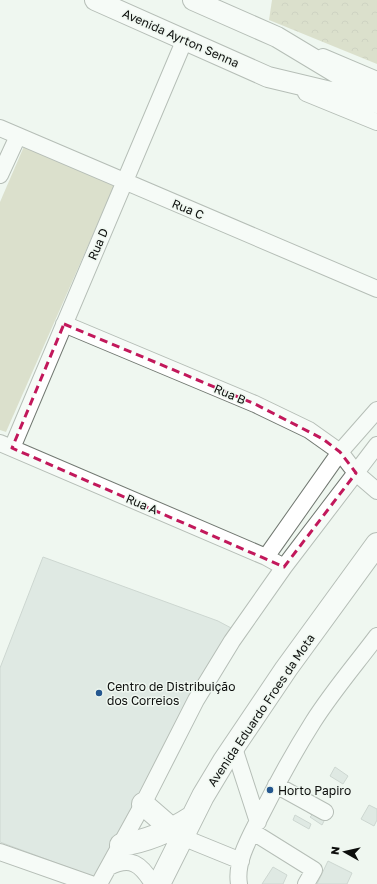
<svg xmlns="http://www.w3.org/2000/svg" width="377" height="884" font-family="'Golos Text',sans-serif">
<defs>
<pattern id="forest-crowns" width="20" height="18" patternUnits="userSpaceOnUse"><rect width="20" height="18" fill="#c4c3a1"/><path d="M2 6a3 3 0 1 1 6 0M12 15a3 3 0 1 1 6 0" fill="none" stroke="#a7a689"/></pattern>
</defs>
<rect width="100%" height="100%" fill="#eff7f0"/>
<path fill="url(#forest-crowns)" d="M272,0H377V64L269,20Z"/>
<path fill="#c4c3a1" d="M25,144L116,182L6,432L0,430V202Z"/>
<path fill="#cdd8d3" stroke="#a4aeaa" d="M43,557L218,621L233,629L97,878L0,842V668Z
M335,767L348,776L343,784L330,776Z
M369,805L377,809V820L374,826L361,819Z
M310,806L326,817L322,825L310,817L312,815L306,811Z
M295,815L311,824L309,829L293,820Z
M328,861L352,873L347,884H317Z
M273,867L287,875L283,884H262Z"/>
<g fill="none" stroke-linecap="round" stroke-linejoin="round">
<defs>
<path id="minor" d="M323,57L377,80
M306,93L377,122
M0,128L377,289
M0,175L18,136
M64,324L255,404L309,430L340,452L356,473L377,491
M0,443L266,557L284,567
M12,448L185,39
M266,557L340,452L377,410
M234,748L258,822
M276,785L325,812
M253,832L314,870L306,884
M182,837L241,861
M0,852L91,884
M109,867C131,856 141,864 153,884
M99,884L143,804L196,700L232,641L284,567L377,445
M239,884C235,861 251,835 261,815C277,783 294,752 313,722C332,692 356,664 377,636"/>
<path id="major" d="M95,0L268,77L377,103
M193,0L277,37L375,96"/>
<path id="highway" d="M143,804L173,830
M121,845C148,841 169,832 192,817
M159,884L203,796L224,761L286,669L377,544"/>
</defs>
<use href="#minor" stroke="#717871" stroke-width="18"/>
<use href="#major" stroke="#717871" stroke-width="22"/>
<use href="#highway" stroke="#717871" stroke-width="24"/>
<use href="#minor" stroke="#fff" stroke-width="16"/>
<use href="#major" stroke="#fff" stroke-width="20"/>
<use href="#highway" stroke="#fff" stroke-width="22"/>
</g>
<path d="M0 0H377V884H0ZM64,324L255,404L323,439L340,452L356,473L284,567L12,448Z" fill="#eff7f0" fill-opacity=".55" fill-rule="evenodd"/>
<path fill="none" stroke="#c2185b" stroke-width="3" stroke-dasharray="8 5" stroke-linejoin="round" d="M64,324L255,404L323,439L340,452L356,473L284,567L12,448Z"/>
<g fill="#24578f" stroke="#eff7f0" stroke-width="1.5">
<circle cx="99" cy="693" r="4"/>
<circle cx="270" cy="790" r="4"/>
</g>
<g text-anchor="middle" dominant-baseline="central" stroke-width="3" stroke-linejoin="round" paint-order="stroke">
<g font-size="12" fill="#0c0e0c" stroke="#eff7f0">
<text transform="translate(181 38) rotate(24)">Avenida Ayrton Senna</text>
<text transform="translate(188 209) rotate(23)">Rua C</text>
<text transform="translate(98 244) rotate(-67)">Rua D</text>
<text transform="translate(230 394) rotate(23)">Rua B</text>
<text transform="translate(142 504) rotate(23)">Rua A</text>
<text transform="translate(261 710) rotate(-56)">Avenida Eduardo Froes da Mota</text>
</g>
<g font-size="12" fill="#0c0e0c" stroke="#eff7f0" text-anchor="start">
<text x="107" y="686">Centro de Distribuição<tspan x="107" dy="14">dos Correios</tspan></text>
<text x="278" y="790">Horto Papiro</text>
</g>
</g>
<g transform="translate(345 852) rotate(278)" stroke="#eff7f0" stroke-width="3" paint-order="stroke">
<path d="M0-3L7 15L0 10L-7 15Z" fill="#0c0e0c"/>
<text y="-6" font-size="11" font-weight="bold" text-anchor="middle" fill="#0c0e0c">N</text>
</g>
</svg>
